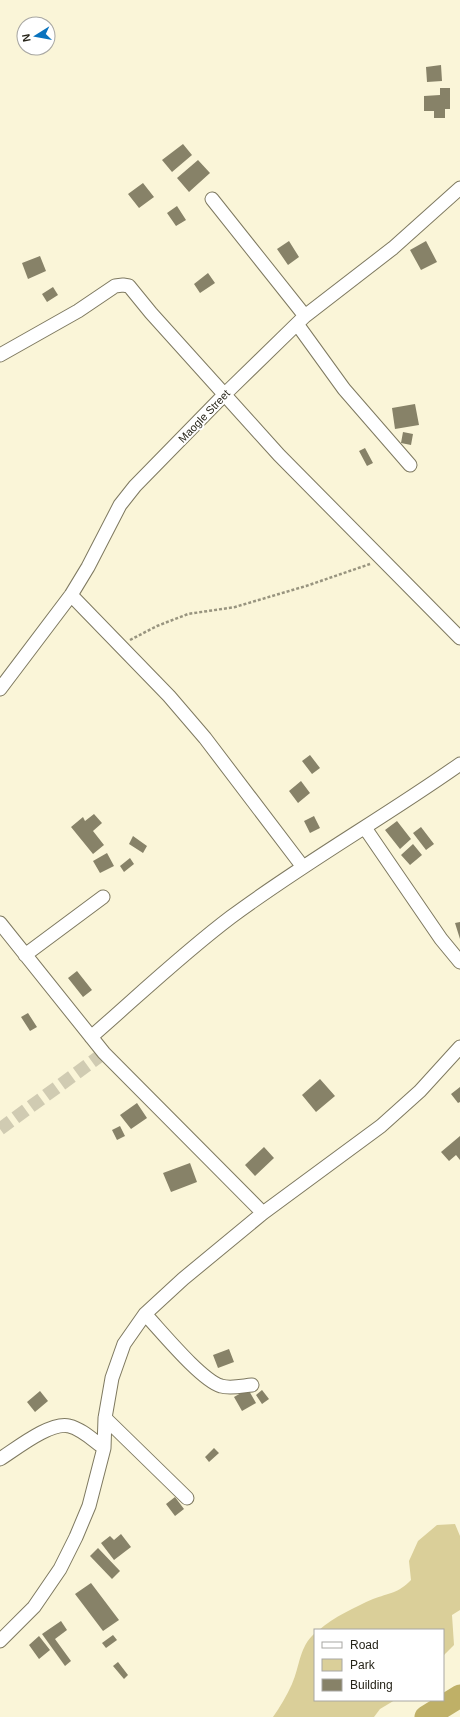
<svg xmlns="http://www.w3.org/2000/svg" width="460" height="1717" font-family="Arial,sans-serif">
<rect width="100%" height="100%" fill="#faf5d8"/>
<path fill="#dacf99" d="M455,1524L460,1536V1610L452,1615L454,1645L443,1656V1630H319C334,1617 355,1607 373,1599C389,1593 399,1593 411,1580L409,1561L418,1541L437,1525Z
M315,1633V1700H395L380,1709L374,1717H273C280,1707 287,1695 292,1684C300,1666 299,1647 315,1633Z"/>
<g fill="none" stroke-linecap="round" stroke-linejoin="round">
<path stroke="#bfb067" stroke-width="23" d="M426,1717L460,1696"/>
</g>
<path fill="#878268" d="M441,65L442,81L427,82L426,67Z
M440,88H450V109H445V118H434V111H424V96L440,95Z
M183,144L192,155L172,172L162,160Z
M198,160L210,173L189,192L177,178Z
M143,183L154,197L139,208L128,194Z
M177,206L186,220L176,226L167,213Z
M289,241L299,257L288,265L277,249Z
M426,241L437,262L421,270L410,250Z
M40,256L46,271L28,279L22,263Z
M208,273L215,283L200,293L194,284Z
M53,287L58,295L47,302L42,294Z
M415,404L419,425L395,429L392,408Z
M403,432L413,434L411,445L401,443Z
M365,448L373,463L367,466L359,451Z
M310,755L320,768L312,774L302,761Z
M301,781L310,793L298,803L289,791Z
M94,814L102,823L93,831L104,845L93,854L71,827L83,817L85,821Z
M314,816L320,828L310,833L304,821Z
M397,821L411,839L400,849L385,830Z
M421,827L434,844L426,850L413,833Z
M133,836L147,846L143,853L129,844Z
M413,844L422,855L410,865L401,855Z
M107,853L114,866L100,873L93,861Z
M130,858L134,864L124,872L120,866Z
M460,922V939L455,923Z
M77,971L92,990L83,997L68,978Z
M28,1013L37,1027L30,1031L21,1017Z
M320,1079L335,1096L316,1112L302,1095Z
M460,1087V1102L458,1103L451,1094Z
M137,1103L147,1118L131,1129L120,1115Z
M120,1126L125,1136L117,1140L112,1130Z
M460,1136V1160L456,1155L449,1161L441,1152Z
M264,1147L274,1158L255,1176L245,1165Z
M190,1163L197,1182L171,1192L163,1173Z
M229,1349L234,1362L218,1368L213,1355Z
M248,1389L256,1403L242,1411L234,1397Z
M262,1390L269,1399L262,1404L256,1395Z
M40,1391L48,1401L35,1412L27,1402Z
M214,1448L219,1453L209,1462L205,1457Z
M175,1497L184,1509L175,1516L166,1504Z
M121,1534L131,1547L114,1560L101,1543L110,1536L114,1540Z
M98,1548L120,1571L112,1579L90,1556Z
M91,1583L119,1620L103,1631L75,1594Z
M61,1621L67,1630L55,1639L71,1661L65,1666L42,1634Z
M113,1635L117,1640L106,1648L102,1643Z
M39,1636L50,1650L39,1659L29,1645Z
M118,1662L128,1675L124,1679L113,1666Z"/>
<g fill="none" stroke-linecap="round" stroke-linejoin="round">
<path stroke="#d0cbb2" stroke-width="13" stroke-dasharray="13 6" stroke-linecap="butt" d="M0,1129L104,1053"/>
<defs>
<path id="minor" d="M212,199L305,316
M297,324L344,389L410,465
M0,355L78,311L115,286L123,285L129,286L151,313L279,455L460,638
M71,595L169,696L205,738L303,867
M0,689L71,595L88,567L120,505L135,486L225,394L305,316L393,248L460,188
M365,828L441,939L460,962
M0,923L104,1053L263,1213
M25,955L103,897
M91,1037C137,997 182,954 231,917C305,862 385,817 460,764
M145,1314C161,1331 201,1380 221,1386C230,1389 242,1386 252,1385
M105,1418L187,1498
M0,1459C16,1449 51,1421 69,1426C82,1429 94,1441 104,1448
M0,1641L34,1607L60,1569L76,1537L89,1506L104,1448L105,1418L112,1378L124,1344L145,1314L183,1279L263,1213L381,1126L420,1091L460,1047"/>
</defs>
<use href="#minor" stroke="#7e7960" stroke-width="15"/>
<path stroke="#98947f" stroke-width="2.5" stroke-dasharray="3 2" stroke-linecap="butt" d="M130,640L157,626L188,614L235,607L306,586L370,564"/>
<use href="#minor" stroke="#fff" stroke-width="13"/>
</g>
<g text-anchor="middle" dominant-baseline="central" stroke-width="4" stroke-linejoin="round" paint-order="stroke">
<g font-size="11" fill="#262419" stroke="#fff">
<text transform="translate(204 416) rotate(-46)">Maogle Street</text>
</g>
</g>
<rect x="314" y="1629" width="130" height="72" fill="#ffffff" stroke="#a8a7a3"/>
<rect x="322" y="1642" width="20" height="6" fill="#ffffff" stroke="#a8a7a3"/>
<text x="350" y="1649" font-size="12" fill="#262419">Road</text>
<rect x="322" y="1659" width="20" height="12" fill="#dacf99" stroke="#a8a7a3"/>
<text x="350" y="1669" font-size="12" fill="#262419">Park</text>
<rect x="322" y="1679" width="20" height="12" fill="#878268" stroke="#a8a7a3"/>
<text x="350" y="1689" font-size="12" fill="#262419">Building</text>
<g transform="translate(36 36) rotate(259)"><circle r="19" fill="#ffffff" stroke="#a8a7a3"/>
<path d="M0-3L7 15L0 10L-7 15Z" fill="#0973be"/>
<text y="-6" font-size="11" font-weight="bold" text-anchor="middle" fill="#262419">N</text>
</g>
</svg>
